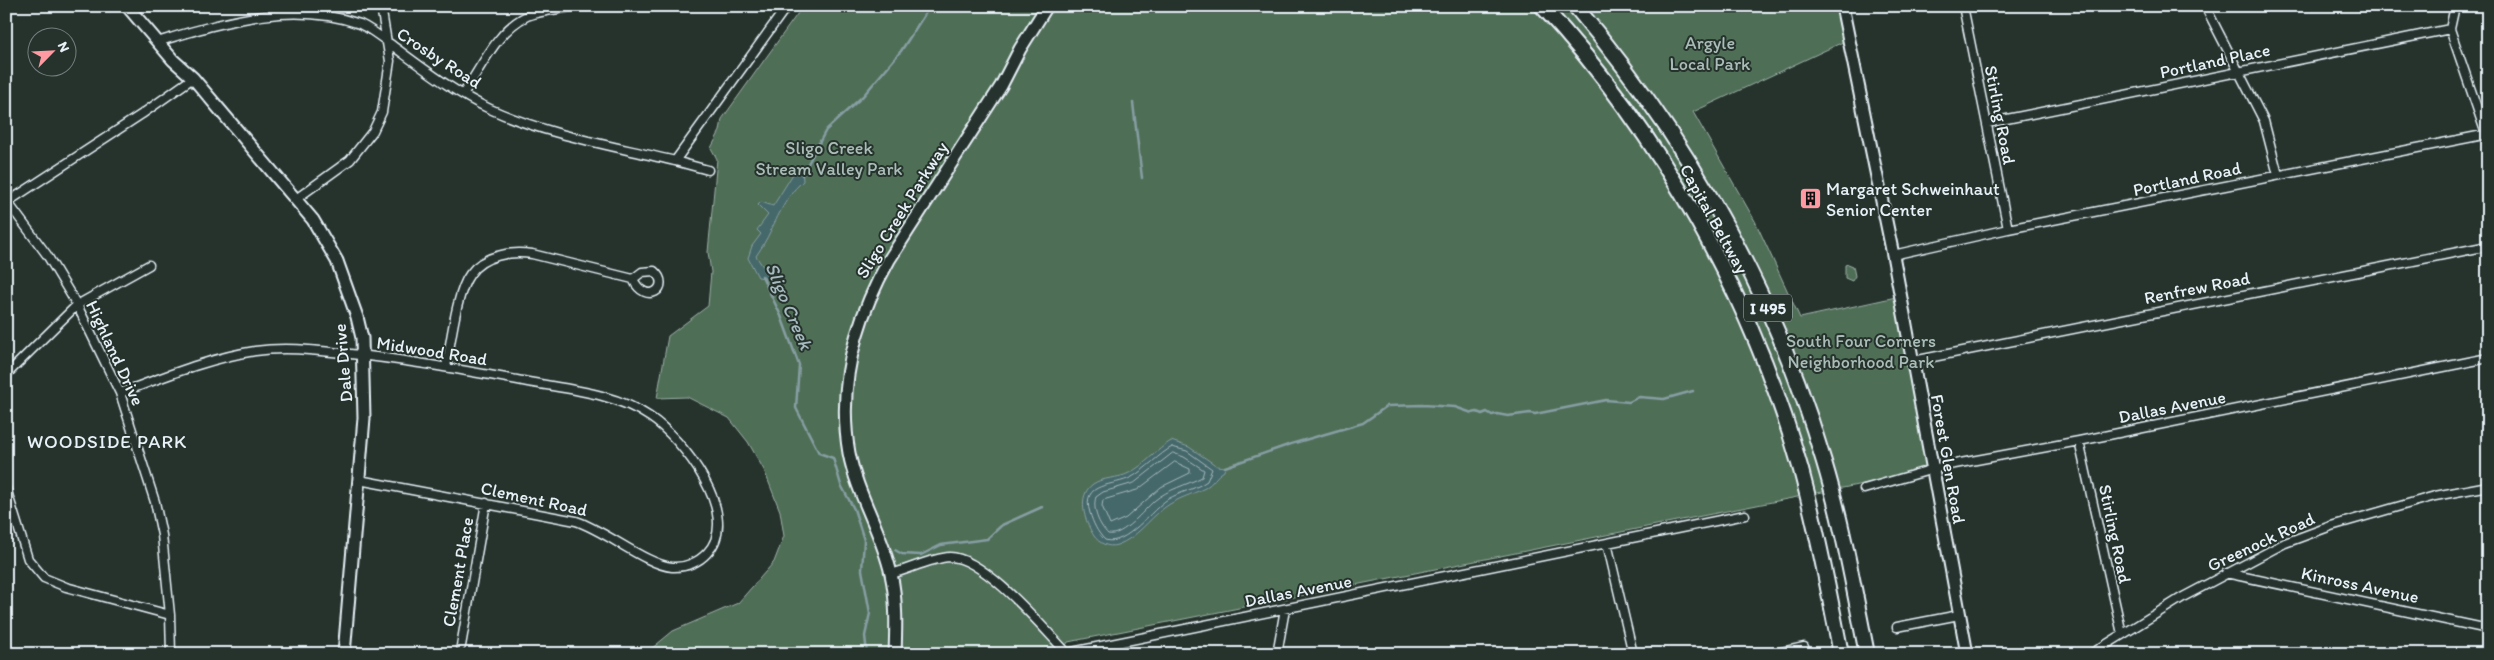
<svg xmlns="http://www.w3.org/2000/svg" width="2494" height="660" font-family="Itim,sans-serif">
<rect width="100%" height="100%" fill="#26332d"/>
<filter id="ink" filterUnits="userSpaceOnUse"><feTurbulence type="fractalNoise" baseFrequency=".02" numOctaves="2"/><feDisplacementMap in="SourceGraphic" scale="10" xChannelSelector="R" yChannelSelector="G"/><feConvolveMatrix kernelMatrix="1 2 1 2 8 2 1 2 1" color-interpolation-filters="sRGB"/></filter>
<g filter="url(#ink)">
<path fill="#506e57" stroke="#9cb0a8" d="M803,6H1835L1843,42L1693,112L1755,221L1800,318L1896,297L1933,470L1068,642L1061,654H645L673,631L738,603L774,562L784,536L780,511L764,470L748,442L729,418L687,397L657,398L668,336L708,306L711,272L708,252L717,159L711,148L720,131L722,119Z
M1848,264L1853,266L1855,276L1852,281L1845,278V265Z"/>
<path fill="#44676a" stroke="#869ea3" d="M802,168L803,181C781,199 773,233 756,256L771,279L758,277L748,258L752,246L761,234L757,230L768,215L758,205L761,202L773,206L793,174Z
M1171,441L1189,447L1217,466L1225,467L1224,471C1216,475 1213,484 1205,488C1191,495 1177,498 1164,508C1148,520 1137,538 1117,545C1108,548 1099,543 1094,536C1085,522 1076,496 1093,484C1103,477 1118,479 1129,473C1145,465 1156,450 1171,441Z"/>
<g fill="none" stroke-linecap="round" stroke-linejoin="round">
<path stroke="#a6babf" stroke-width="1" d="M1172,447L1187,451L1212,469L1207,481C1196,489 1180,492 1168,499C1152,509 1126,547 1105,540C1097,532 1093,523 1090,513C1080,481 1114,487 1132,477C1146,469 1159,454 1172,447Z
M1173,453L1184,457L1204,470L1202,477C1187,485 1168,489 1154,501C1144,510 1123,537 1108,534C1099,525 1092,509 1096,497L1103,492L1134,483Z
M1175,462L1190,469V473L1161,487L1126,518L1110,525L1102,506L1103,500L1137,490Z"/>
<path stroke="#869ea3" stroke-width="2.5" d="M1133,103L1142,178
M802,175L826,130L863,96L901,51L930,6
M762,276L781,316L799,365L796,408L819,453L833,458L841,485L854,509L864,540L862,570L870,613L865,636L867,654
M1225,467L1291,444L1363,423L1387,406L1423,405L1455,407L1472,413L1477,412L1482,414L1487,412L1492,415L1497,414L1508,416L1530,413L1535,414L1606,400L1629,402L1639,397L1664,399L1693,391
M895,550L902,554L921,555L941,545L987,539L1002,525L1042,507"/>
<defs>
<path id="street" d="M1963,6L2008,229
M2205,6L2264,121L2278,175
M2455,6L2450,29L2486,134
M157,42C224,22 291,0 360,24C373,30 386,41 397,49C427,71 457,94 490,109C547,135 614,146 675,161L787,6
M463,94C481,68 498,29 527,16C542,10 562,9 577,6
M1987,123L2450,29
M675,161L708,170
M296,199L350,160L373,131L382,112L390,61L381,6
M6,200L47,255L77,305L120,393L155,502L162,535L170,615L171,654
M6,203L142,114L193,78
M1893,255L2008,229L2488,134
M1913,361L2488,246
M446,367C451,343 456,293 470,274C483,255 511,251 532,254L633,279L642,272L654,271C673,287 646,307 633,279
M6,375L77,305L149,265
M120,393C164,377 209,358 255,351C284,347 312,350 341,353C402,359 462,370 523,381C564,389 614,392 650,417C682,438 743,516 707,553C699,562 685,568 672,567C647,565 606,531 576,521L359,480
M2079,441L2122,634
M6,488L28,559L44,578L66,587L170,615
M1864,489L1944,466L2079,441L2488,358
M1607,543L1633,654
M2226,573L2488,629
M891,574C910,569 931,558 950,557C984,557 1044,629 1067,653L1745,515
M1897,627L1959,615
M461,646L486,503
M1277,654L1285,609
M1772,654L1804,647
M2091,654L2183,597L2285,543L2331,526L2435,496L2488,486"/>
<path id="secondary" d="M127,6L173,60L193,78L313,220L337,261L357,317L362,338L364,418L344,654
M1842,6L1893,255L1967,654
M895,654C896,627 897,600 891,574C882,532 857,495 849,453C837,385 856,319 889,260L1001,86L1020,49L1047,6"/>
<path id="highway" d="M1542,6C1662,135 1753,300 1801,470C1817,530 1829,592 1841,654
M1575,6C1690,142 1774,291 1824,462C1843,525 1854,590 1867,654"/>
</defs>
<use href="#street" stroke="#e8f1f8" stroke-width="11"/>
<use href="#secondary" stroke="#e8f1f8" stroke-width="15"/>
<use href="#highway" stroke="#e8f1f8" stroke-width="18"/>
<use href="#street" stroke="#26332d" stroke-width="8"/>
<use href="#secondary" stroke="#26332d" stroke-width="11"/>
<use href="#highway" stroke="#26332d" stroke-width="14"/>
</g>
</g>
<defs>
<symbol id="building-square" viewBox="-11 -11 22 22"><rect x="-9" y="-9" width="18" height="18" rx="4" fill="#ff9aa2" stroke="#26332d"/><path d="M-4-6H4V6H1V3H-1V6H-4ZM-2.5-4.3h1.7v1.8h-1.7ZM.8-4.3h1.7v1.8H.8ZM-2.5-1h1.7V.8h-1.7ZM.8-1h1.7V.8H.8Z" fill="#111"/></symbol>
</defs>
<g fill-rule="evenodd">
<use href="#building-square" x="1798" y="186" width="25" height="25"/>
</g>
<g text-anchor="middle" dominant-baseline="central" stroke-width="4" stroke-linejoin="round" paint-order="stroke">
<rect fill="#26332d" stroke="#aeb8bb" stroke-width="1" x="1744" y="294.5" width="48" height="27" rx="4"/>
<g font-size="16" font-weight="bold" fill="#e8f1f8">
<text x="1768" y="308">I 495</text>
</g>
<g font-size="18" fill="#abbdb8" stroke="#26332d">
<text x="1710" y="43">Argyle<tspan x="1710" dy="21">Local Park</tspan></text>
<text x="829" y="148">Sligo Creek<tspan x="829" dy="21">Stream Valley Park</tspan></text>
<text x="1861" y="341">South Four Corners<tspan x="1861" dy="21">Neighborhood Park</tspan></text>
</g>
<g font-size="18" fill="#e8f1f8" stroke="#26332d">
<text transform="translate(439 58) rotate(33)">Crosby Road</text>
<text transform="translate(2215 61) rotate(-12)">Portland Place</text>
<text transform="translate(2000 115) rotate(79)">Stirling Road</text>
<text transform="translate(2187 179) rotate(-12)">Portland Road</text>
<text transform="translate(902 210) rotate(-58)">Sligo Creek Parkway</text>
<text transform="translate(1714 219) rotate(61)">Capital Beltway</text>
<text transform="translate(2197 288) rotate(-11)">Renfrew Road</text>
<text transform="translate(432 351) rotate(9)">Midwood Road</text>
<text transform="translate(115 353) rotate(65)">Highland Drive</text>
<text transform="translate(343 363) rotate(-95)">Dale Drive</text>
<text transform="translate(2172 407) rotate(-11)">Dallas Avenue</text>
<text transform="translate(1948 459) rotate(80)">Forest Glen Road</text>
<text transform="translate(534 499) rotate(12)">Clement Road</text>
<text transform="translate(2115 534) rotate(78)">Stirling Road</text>
<text transform="translate(2261 542) rotate(-25)">Greenock Road</text>
<text transform="translate(458 572) rotate(-80)">Clement Place</text>
<text transform="translate(2360 585) rotate(12)">Kinross Avenue</text>
<text transform="translate(1298 591) rotate(-11)">Dallas Avenue</text>
</g>
<g font-size="18" fill="#e8f1f8" stroke="#26332d" text-anchor="start">
<text x="1826" y="189">Margaret Schweinhaut<tspan x="1826" dy="21">Senior Center</tspan></text>
</g>
<g font-size="19" font-style="italic" fill="#a6babf" stroke="#26332d">
<text transform="translate(789 306) rotate(67)">Sligo Creek</text>
</g>
<g font-size="19" letter-spacing="1" fill="#e8f1f8" stroke="#26332d">
<text x="107" y="441">WOODSIDE PARK</text>
</g>
</g>
<rect width="2494" height="660" fill="none" stroke="#26332d" stroke-width="25"/>
<rect x="12" y="12" width="2469" height="635" fill="none" stroke="#e8f1f8" stroke-width="2" filter="url(#ink)"/>
<g transform="translate(52 52) rotate(66)"><circle r="24" fill="#26332d" stroke="#747f7e"/>
<path d="M0-4L9 19L0 12L-9 19Z" fill="#ff9aa2"/>
<text y="-8" font-size="14" font-weight="bold" text-anchor="middle" fill="#e8f1f8">N</text>
</g>
</svg>
